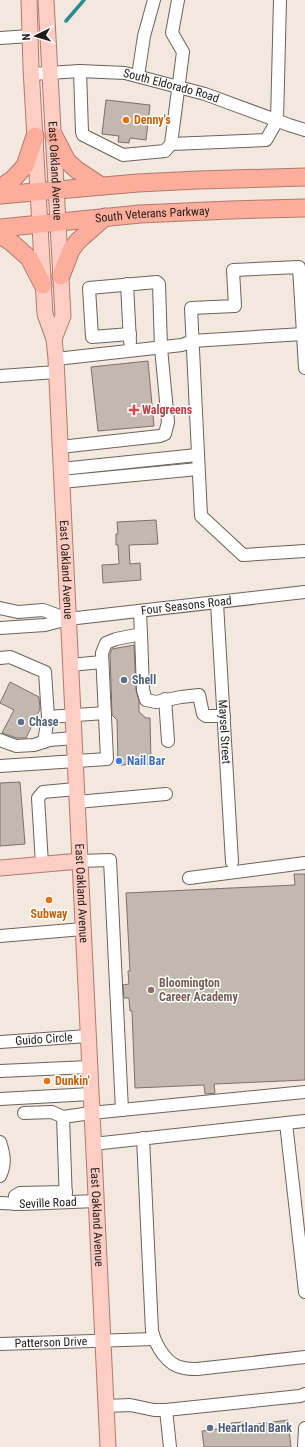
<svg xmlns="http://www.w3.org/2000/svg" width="305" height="1447" font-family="'Roboto Condensed',sans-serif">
<rect width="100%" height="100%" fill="#f3e8de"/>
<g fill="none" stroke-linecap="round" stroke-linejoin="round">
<path stroke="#288c93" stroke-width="3.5" d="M66,21L84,0"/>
</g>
<path fill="#c2b8ae" stroke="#7b7169" d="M106,100L150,105L146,140L130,138L129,143L118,142L119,136L102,134Z
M148,361L154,426L98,431L91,367Z
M156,520L158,544L129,545L130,564L140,563L141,580L103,583L102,565L119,564L118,545H116V534H118L117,522Z
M134,645L136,690L139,701V712L146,718H150L151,764L118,765L117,720L112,715L110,654L112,649Z
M10,682L39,697L40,709L26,738H17L2,733L14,710L0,703Z
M20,782L25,844L0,846V783Z
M294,874H305V1080L214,1084L215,1093L205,1094L204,1085L135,1088L132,1011H130L129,998H124L123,985L129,984L128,971H130L126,893L295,885Z
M288,1420L291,1447H204L202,1431L232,1427L231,1423L243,1422V1426Z"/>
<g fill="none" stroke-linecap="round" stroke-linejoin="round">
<defs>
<g id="minor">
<path d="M0,38L30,36"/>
<path d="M80,71L82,132L83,135L123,155L165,151L171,144L183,52L172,33L178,0"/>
<path id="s1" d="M32,74L80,71L125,73L205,94L289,125L305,130"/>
<path d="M138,76L144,36L154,0"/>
<path d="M171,144L266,140L277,121L280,0"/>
<path d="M127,284L130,342"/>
<path d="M303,334L299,267L233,270L235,306L191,308L201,516L243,555L305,551"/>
<path d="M56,359L182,345L192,341L303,334L305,368"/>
<path d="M0,376L57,372"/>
<path d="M60,447L160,436L165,434L168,422L161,348L159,284L157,282L89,288L92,337L130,334"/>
<path d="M61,469L197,455"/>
<path d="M61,482L198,469"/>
<path id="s2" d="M217,603L232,862"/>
<path d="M0,608L18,612L43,610L68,619"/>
<path id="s3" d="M0,628L45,625L68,619L305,592"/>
<path d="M141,634L143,690L146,700L156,702L181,697L199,695L203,714L206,716H224"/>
<path d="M0,658L10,657L45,672L48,717L44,742"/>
<path d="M70,665L102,662"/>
<path d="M165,699L168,741"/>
<path d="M48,717L105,713"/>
<path d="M0,740L16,746L34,745L49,740L74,738"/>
<path d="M0,766L107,759L102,653L106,643L116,639L141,634L140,612"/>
<path d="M77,802L166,794"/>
<path d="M80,861L110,860L122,1110"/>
<path d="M42,864L38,798L43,792L76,789"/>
<path d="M189,878L305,863"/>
<path d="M0,936L83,929"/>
<path id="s4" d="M0,1042L88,1036"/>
<path d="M0,1071L89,1067"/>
<path d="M0,1099L91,1094"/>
<path d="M24,1113L52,1112L63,1117"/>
<path d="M286,1123L305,1121"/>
<path d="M143,1138L152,1331C156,1346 167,1366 184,1368C188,1369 193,1369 197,1369L305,1357"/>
<path d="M0,1142C4,1154 6,1164 0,1176"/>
<path d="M93,1144L286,1123L305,1292"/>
<path d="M66,1202L63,1117L91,1113L305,1092"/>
<path id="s5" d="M0,1203L23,1204L96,1201"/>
<path d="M15,1204V1196L20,1193L66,1192"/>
<path id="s6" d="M0,1344L154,1339"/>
<path d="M106,1406L130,1405L154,1410H166L300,1396L305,1394"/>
<path d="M166,1410L170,1447"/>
<path d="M304,1447L305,1428"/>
</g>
<g id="major">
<path id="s7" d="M29,0L31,68L45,314L54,339L56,359L108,1447"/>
<path id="s8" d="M46,0L63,316L54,339"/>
<path d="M0,868L80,861"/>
</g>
<g id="highway">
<path d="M54,136L67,161L77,170L101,186"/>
<path d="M0,188L13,179L25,166L35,136"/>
<path d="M0,195L138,183L198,180L305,177"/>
<path id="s9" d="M0,228L140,214L230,210L305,208"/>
<path d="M0,235L11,242L29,258L43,285"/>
<path d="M61,276L71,250L78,241L105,217"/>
</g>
</defs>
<use href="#minor" stroke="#6c635a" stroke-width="14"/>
<use href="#major" stroke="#af7a6e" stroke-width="17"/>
<use href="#highway" stroke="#af7a6e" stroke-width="19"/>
<use href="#minor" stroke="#fff" stroke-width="12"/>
<use href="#major" stroke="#fecec4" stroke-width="15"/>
<use href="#highway" stroke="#fdad9c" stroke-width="17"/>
</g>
<g fill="#e8710a" stroke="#fff" stroke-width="1.5">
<circle cx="126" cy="120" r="4"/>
<circle cx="49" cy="900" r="4"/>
<circle cx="47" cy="1081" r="4"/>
</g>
<path fill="#e0444e" stroke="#fff" stroke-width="1.5" d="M132 404h4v4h4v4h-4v4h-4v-4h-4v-4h4z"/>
<g fill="#5c6f8a" stroke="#fff" stroke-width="1.5">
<circle cx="124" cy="680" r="4"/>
<circle cx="21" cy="722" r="4"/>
<circle cx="210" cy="1428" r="4"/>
</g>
<circle fill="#3f7fe0" stroke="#fff" stroke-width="1.5" cx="119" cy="761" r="4"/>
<circle fill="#8d6e63" stroke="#fff" stroke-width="1.5" cx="151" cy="990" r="4"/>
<g text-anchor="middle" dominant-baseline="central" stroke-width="3" stroke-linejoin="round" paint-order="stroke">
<g font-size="12" fill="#1f1b18" stroke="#fff">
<text stroke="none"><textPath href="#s1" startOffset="141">South Eldorado Road</textPath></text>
<text stroke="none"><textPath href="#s8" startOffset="171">East Oakland Avenue</textPath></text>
<text stroke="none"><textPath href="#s9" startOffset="153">South Veterans Parkway</textPath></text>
<text stroke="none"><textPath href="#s7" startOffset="572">East Oakland Avenue</textPath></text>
<text stroke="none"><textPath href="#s3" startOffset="188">Four Seasons Road</textPath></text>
<text stroke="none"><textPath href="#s2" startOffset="129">Maysel Street</textPath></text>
<text stroke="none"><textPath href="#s7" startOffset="896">East Oakland Avenue</textPath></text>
<text stroke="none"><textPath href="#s4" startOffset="44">Guido Circle</textPath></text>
<text stroke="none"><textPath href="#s5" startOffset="48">Seville Road</textPath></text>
<text stroke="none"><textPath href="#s7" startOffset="1220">East Oakland Avenue</textPath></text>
<text stroke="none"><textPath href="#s6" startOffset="51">Patterson Drive</textPath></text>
</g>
<g font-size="12" font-weight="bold" fill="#c56008" stroke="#fff" text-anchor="start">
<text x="134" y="120">Denny's</text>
<text x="49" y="914" text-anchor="middle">Subway</text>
<text x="55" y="1081">Dunkin'</text>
</g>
<g font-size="12" font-weight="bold" fill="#be3a42" stroke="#fff" text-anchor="start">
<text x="142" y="410">Walgreens</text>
</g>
<g font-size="12" font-weight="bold" fill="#4e5e75" stroke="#fff" text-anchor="start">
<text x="132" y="680">Shell</text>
<text x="29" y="722">Chase</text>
<text x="218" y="1428">Heartland Bank</text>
</g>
<g font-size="12" font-weight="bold" fill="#366cbe" stroke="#fff" text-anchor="start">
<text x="127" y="761">Nail Bar</text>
</g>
<g font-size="12" font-weight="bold" fill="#785e54" stroke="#fff" text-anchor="start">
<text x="159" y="983">Bloomington<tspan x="159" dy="14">Career Academy</tspan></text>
</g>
</g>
<g transform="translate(36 36) rotate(265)" stroke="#ffffff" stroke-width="3" paint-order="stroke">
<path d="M0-3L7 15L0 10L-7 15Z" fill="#1f1b18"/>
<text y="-6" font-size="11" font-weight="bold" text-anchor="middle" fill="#1f1b18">N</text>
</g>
</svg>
